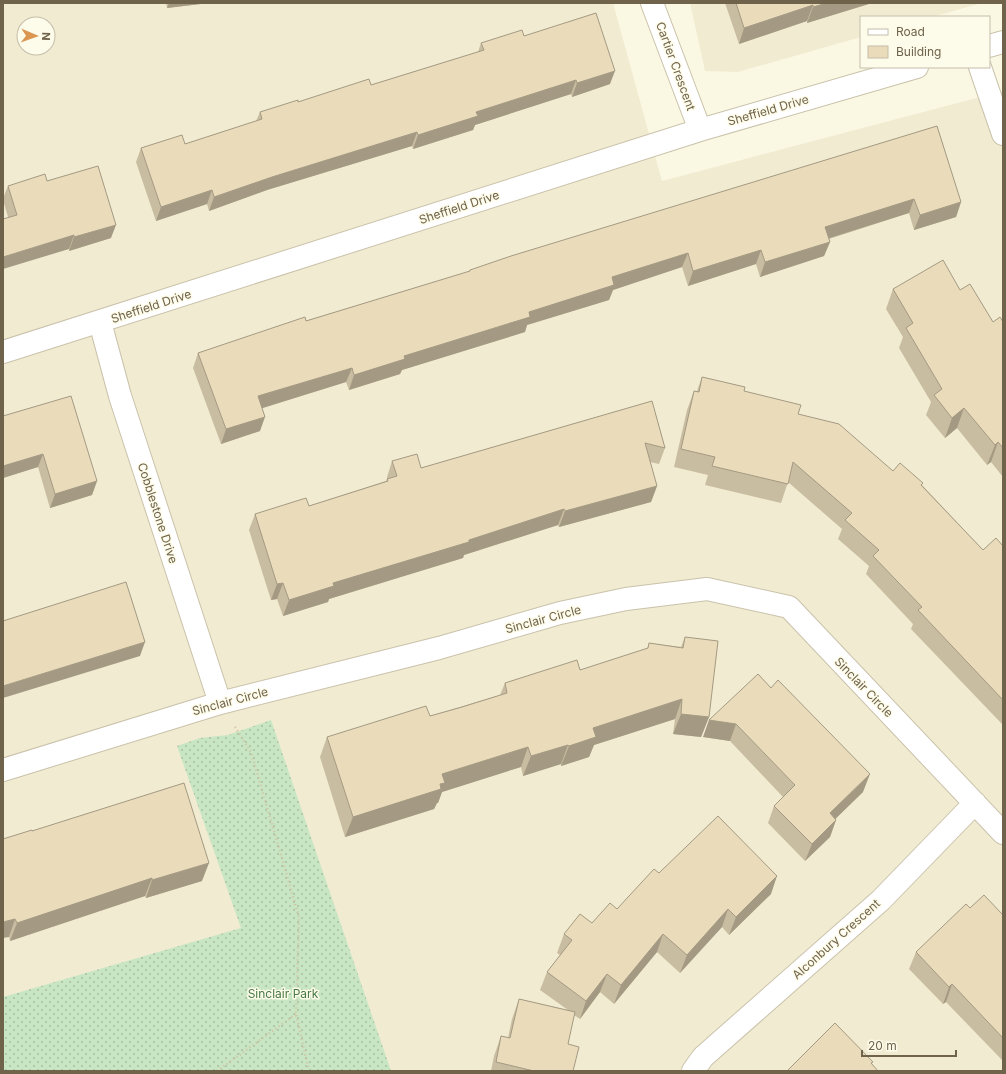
<svg xmlns="http://www.w3.org/2000/svg" width="1006" height="1074" font-family="Inter,sans-serif">
<defs>
<pattern id="grass-dots" width="8" height="8" patternUnits="userSpaceOnUse"><rect width="8" height="8" fill="#c8e6c3"/><path d="M2 2h.1M6 6h.1" fill="none" stroke="#a7bea0" stroke-width="1.8" stroke-linecap="round"/></pattern>
</defs>
<rect width="100%" height="100%" fill="#faf8e3"/>
<path fill="#f1ebd2" fill-rule="evenodd" d="M3,3H613L662,181L1003,91V1071H3ZM24,24H48V48H24Z
M690,3H982L932,17H861V37L738,72L705,71Z"/>
<path fill="url(#grass-dots)" d="M271,720L391,1071H3V997L241,928L177,746L200,738L228,735Z"/>
<g fill="none" stroke-linecap="round" stroke-linejoin="round">
<defs>
<path id="minor" d="M652,3L700,130
M989,46L1003,42
M980,67L1003,134
M100,322L120,396L220,703
M3,352L700,130L917,67
M3,770L220,703L439,648L560,613L626,599L707,589L789,607L1003,833
M693,1071L703,1057L881,900L975,803"/>
</defs>
<use href="#minor" stroke="#cac2ab" stroke-width="24"/>
<path stroke="#d2c1a1" stroke-width="2.5" stroke-dasharray="1 3" stroke-linecap="butt" d="M235,727L251,752L299,917L296,1014L309,1071
M217,1071L296,1014"/>
<use href="#minor" stroke="#fff" stroke-width="22"/>
</g>
<path fill="#c9bda1" d="M166,3H209L167,8Z
M725,3H872L807,23V21L739,44Z
M524,36L610,84L572,97L571,94L475,125L473,130L413,149L412,146L267,190L209,211L207,204L156,221L136,162L141,148L185,144L256,121L260,112L371,85L478,52L481,43Z
M937,126L961,202L956,217L914,230L909,213L829,239L830,242L824,256L760,277L756,264L688,286L682,267L613,290L609,300L527,325L525,332L402,370L400,374L349,390L346,382L262,408L260,431L221,444L193,368L198,353L469,272L470,270Z
M47,181L111,238L69,251V249L8,217L3,200V198L8,186Z
M893,289L960,290L993,322H1003V477L991,462L987,465L957,428L945,438L926,415L931,402L899,348L903,337L886,309Z
M702,377L744,391L798,414L893,471L923,483L922,485L983,550L1003,546V723L1002,724L911,629L913,624L866,574L869,566L838,539L842,529L788,482L781,503L705,485L708,475L674,467L687,410L694,391H697Z
M652,401L665,448L659,464L650,462L657,486L651,502L559,527L558,525L464,555L463,558L329,599L328,602L283,616L277,599L271,600L249,530L255,514L309,506L386,481L387,479V477L392,461L421,468Z
M3,416L97,481L92,495L50,508L38,467L3,478Z
M685,637L709,717L701,737L673,734L675,719L594,745L589,757L561,766V764L523,776L521,767L442,792L438,803H437L434,809L345,837L320,757L327,737L430,716L500,695L505,683L580,670L647,649L649,643L681,647Z
M758,674L863,792L835,819L836,820L830,837L805,861L768,823L774,806L783,797L730,741L703,737Z
M32,831L202,881L146,898L145,896L10,941L9,937Z
M659,873L771,894L729,935L722,927L680,973L657,952L614,1004L600,992L580,1019L574,1015L568,1044L573,1071H491L494,1056L501,1036L508,1038L512,1019L519,999L568,1010L540,990L547,972L560,955L557,953L564,934L592,923L617,909Z
M970,908L1003,915V1061L946,1002L943,1004L909,969L916,952Z"/>
<path fill="#a49a83" d="M169,3H209L167,8Z
M827,3H872L807,23L813,7Z
M813,5L807,21L739,44L744,28Z
M615,71L610,84L572,97L577,83Z
M576,80L571,94L475,125L473,130L413,149L418,135L476,112Z
M417,132L412,146L267,190L209,211L214,197L272,177Z
M212,190L207,204L156,221L161,207Z
M914,199L909,213L820,241L825,227Z
M961,202L956,217L914,230L920,215Z
M116,225L111,238L69,251L74,237Z
M74,235L69,249L3,269V257Z
M830,242L824,256L760,277L765,262Z
M761,250L756,264L688,286L693,271Z
M688,253L682,267L613,290L609,300L527,325L525,332L402,370L400,374L349,390L354,375L404,356L529,312L612,277Z
M352,368L346,382L253,411L258,396Z
M964,408L957,428L945,438L952,418Z
M265,417L260,431L221,444L226,429Z
M998,442L991,462L987,465L995,445Z
M43,454L38,467L3,478V466Z
M97,481L92,495L50,508L55,494Z
M657,486L651,502L559,527L565,511Z
M564,509L558,525L464,555L463,558L329,599L328,602L283,616L289,600L333,583Z
M283,583L277,599L271,600L277,584Z
M145,642L140,656L3,698V686Z
M682,699L675,719L594,745L589,757L561,766L569,746L593,728Z
M681,714L709,717L701,737L673,734Z
M709,720L736,724L730,741L703,737Z
M568,745L561,764L523,776L531,756Z
M528,747L521,767L442,792L438,803H437L434,809L345,837L353,817L442,774Z
M870,774L863,792L824,830L830,813Z
M836,820L830,837L805,861L812,844Z
M209,863L202,881L146,898L152,880Z
M777,876L771,894L729,935L736,917Z
M152,878L145,896L10,941L17,923Z
M728,909L722,927L680,973L687,955Z
M15,919L9,937L3,938V922Z
M663,934L657,952L614,1004L621,985Z
M607,974L600,992L580,1019L586,1001Z
M952,984L946,1002L943,1004L949,987Z"/>
<path fill="#eadcbb" stroke="#a49a83" d="M736,3H827L813,7V5L744,28Z
M596,13L615,71L577,83L576,80L476,112L478,116L418,135L417,132L272,177L214,197L212,190L161,207L141,148L182,135L185,144L262,119L260,112L298,100V102L369,79L371,85L484,50L481,43L522,30L524,36Z
M937,126L961,202L920,215L914,199L825,227L830,242L765,262L761,250L693,271L688,253L612,277L614,285L529,312L530,317L404,356L405,359L354,375L352,368L258,396L265,417L226,429L198,353L305,317L306,321L470,271V270L511,256Z
M98,166L116,225L74,237V235L3,257V219L17,215L8,186L45,174L47,181Z
M943,260L960,290L970,284L993,322L1000,317L1003,322V448L998,442L995,445L964,408L952,418L934,395L942,389L906,328L913,323L893,289Z
M702,377L745,387L744,391L801,405L798,414L839,424L893,471L900,463L923,483L921,485L983,550L996,538L1003,546V700L918,610L922,607L873,556L879,550L845,520L852,513L793,462L788,484L712,466L715,457L681,449L694,391L699,392Z
M71,396L97,481L55,494L43,454L3,466V416Z
M652,401L665,448L645,443L657,486L565,511L564,509L469,540V542L333,583L334,586L289,600L283,583L277,584L255,514L306,498L309,506L388,481L387,479L397,476L392,461L417,454L421,468Z
M126,582L145,642L3,686V621Z
M685,637L718,641L709,717L681,714L682,699L593,728L596,737L569,746L568,745L531,756L528,747L442,774L445,783L440,784L441,789L353,817L327,737L426,706L430,716L462,707L507,693L505,683L577,660L580,670L648,648L649,643L683,648Z
M758,674L771,688L778,680L870,774L830,813L836,820L812,844L774,806L795,785L736,724L709,720Z
M184,783L209,863L152,880V878L17,923L15,919L3,922V839L32,830V831Z
M718,816L777,876L736,917L728,909L687,955L663,934L621,985L607,974L586,1001L547,972L572,940L564,934L580,914L592,923L610,903L617,909L654,869L659,873Z
M984,895L1003,915V1038L952,984L949,987L916,952L966,904L970,908Z
M519,999L575,1012L568,1044L579,1047L573,1071H534L496,1062L501,1036L510,1038Z
M835,1023L873,1062L871,1063L878,1071H787Z"/>
<g text-anchor="middle" dominant-baseline="central" stroke-width="3" stroke-linejoin="round" paint-order="stroke">
<g font-size="12" fill="#70634b" stroke="#fdfbe9">
<text transform="translate(676 66) rotate(70)">Cartier Crescent</text>
<text transform="translate(768 110) rotate(-16)">Sheffield Drive</text>
<text transform="translate(459 207) rotate(-18)">Sheffield Drive</text>
<text transform="translate(151 306) rotate(-18)">Sheffield Drive</text>
<text transform="translate(158 513) rotate(72)">Cobblestone Drive</text>
<text transform="translate(543 619) rotate(-15)">Sinclair Circle</text>
<text transform="translate(864 687) rotate(46)">Sinclair Circle</text>
<text transform="translate(230 701) rotate(-15)">Sinclair Circle</text>
<text transform="translate(836 939) rotate(-42)">Alconbury Crescent</text>
</g>
<g font-size="12" fill="#487a47" stroke="#fdfbe9">
<text x="283" y="993">Sinclair Park</text>
</g>
</g>
<rect width="1006" height="1074" fill="none" stroke="#70634b" stroke-width="8"/>
<rect x="860" y="16" width="130" height="52" fill="#fdfbe9" stroke="#c5beaa"/>
<rect x="868" y="29" width="20" height="6" fill="#ffffff" stroke="#c5beaa"/>
<text x="896" y="36" font-size="12" fill="#70634b">Road</text>
<rect x="868" y="46" width="20" height="12" fill="#eadcbb" stroke="#c5beaa"/>
<text x="896" y="56" font-size="12" fill="#70634b">Building</text>
<g transform="translate(36 36) rotate(92)"><circle r="19" fill="#fdfbe9" stroke="#c5beaa"/>
<path d="M0-3L7 15L0 10L-7 15Z" fill="#db9652"/>
<text y="-6" font-size="11" font-weight="bold" text-anchor="middle" fill="#70634b">N</text>
</g>
<path d="M862 1050v6h94v-6" fill="none" stroke="#70634b" stroke-width="2"/>
<text x="868" y="1050" font-size="12" fill="#70634b" stroke="#fdfbe9" stroke-width="3" paint-order="stroke">20 m</text>
</svg>
